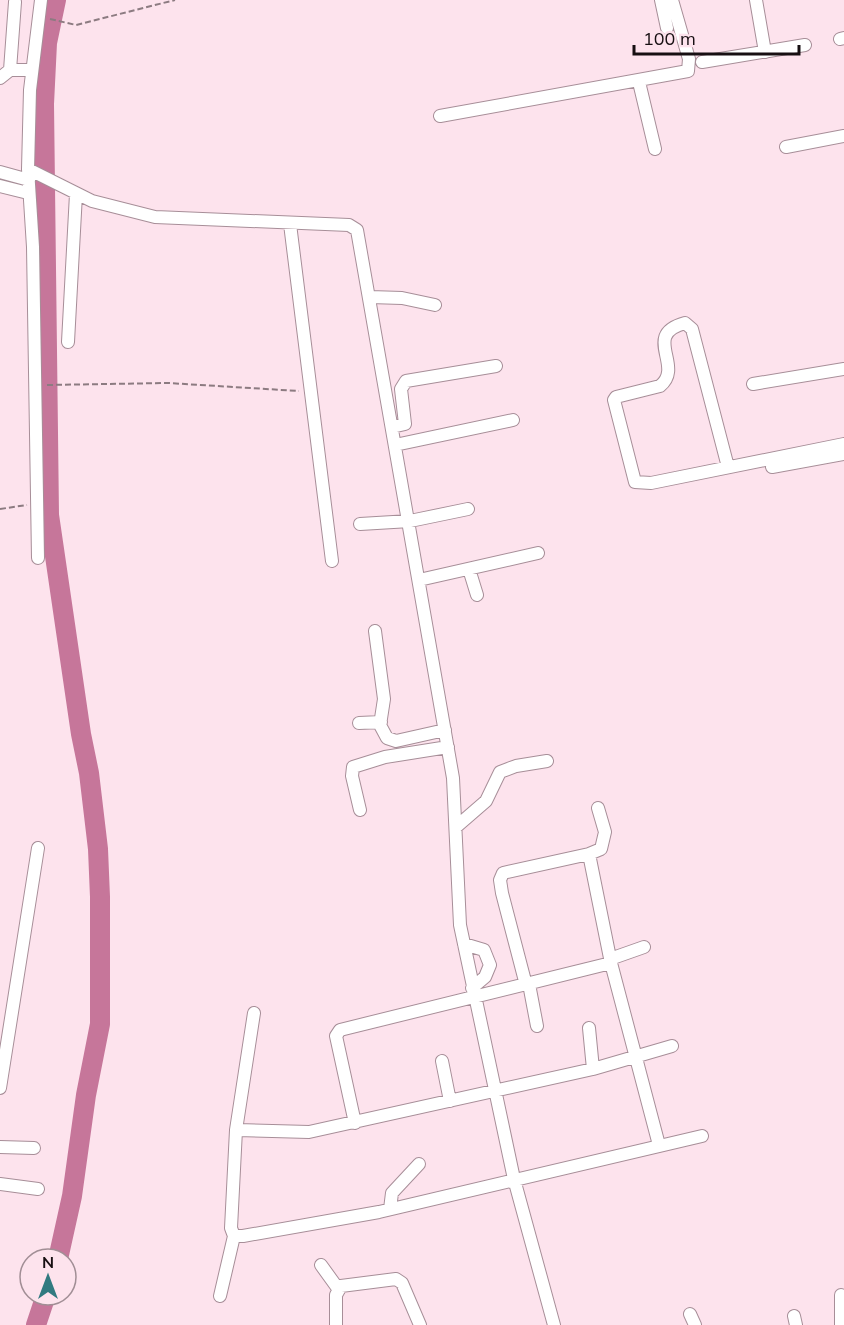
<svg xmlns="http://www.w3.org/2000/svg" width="844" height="1325" font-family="Mulish,sans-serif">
<rect width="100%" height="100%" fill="#fde3ed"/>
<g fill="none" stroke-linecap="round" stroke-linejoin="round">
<path stroke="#c6769a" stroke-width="20" d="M56,0L47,43L44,104L49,515L81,734L89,773L98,849L100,897V1024L86,1095L72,1196L58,1259
M36,1325L46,1295"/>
<defs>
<path id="minor" d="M41,0L30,90L28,169L92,201L155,217L349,225L357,230L453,778L460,925L514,1179L554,1325
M661,0L667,28
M756,0L765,52
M840,39L844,38
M702,62L805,45
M10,70L15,2
M0,78L10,70H32
M639,82L655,149
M440,116L688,71L689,59L672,0
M786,147L844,136
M28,169L33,247L38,558
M0,172L29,180
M0,186L28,193
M290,224L332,561
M370,297L402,298L435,305
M68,342L76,194
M753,384L844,369
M392,427L405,424L401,389L406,381L496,366
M395,445L513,420
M728,467L692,329L685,323C641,335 685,366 660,386L616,397L614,400L635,482L651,483L844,444
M772,467L844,454
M360,524L410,521L468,509
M469,569L477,595
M419,580L538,553
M375,631L384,699L380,725L387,738L396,741L445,730
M359,723L381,722
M360,810L352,776L353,767L385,757L448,747
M456,827L486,801L500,772L516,766L547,761
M589,854L611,963L659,1145
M464,944L484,950L490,965L485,977L472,988
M610,959L644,947
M529,984L537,1026
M526,985L502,893L500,880L503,873L589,854L601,849L605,832L598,808
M589,1028L593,1069
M442,1061L450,1101
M0,1088L38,848
M355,1123L336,1036L340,1030L611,963
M237,1130L309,1132L593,1069L672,1046
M0,1147L34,1148
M0,1184L38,1189
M390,1209L392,1193L419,1164
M234,1236H243L379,1212L702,1136
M321,1265L339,1290
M841,1295V1325
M220,1296L234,1236L231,1228L236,1130L254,1013
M690,1314L695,1325
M794,1316L796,1325
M336,1325V1295L341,1286L396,1279L402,1283L420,1325"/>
</defs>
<use href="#minor" stroke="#a78e98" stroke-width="14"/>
<path stroke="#8c7b81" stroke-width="2" stroke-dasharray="6 3" stroke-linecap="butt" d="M50,19L76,25L175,0
M47,385L168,383L299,391
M0,509L27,505"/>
<use href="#minor" stroke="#fff" stroke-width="12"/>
</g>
<g transform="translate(48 1277)"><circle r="28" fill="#fde3ed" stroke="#a18e95" stroke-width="1.5"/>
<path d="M0-4.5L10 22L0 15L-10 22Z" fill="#317a80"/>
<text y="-9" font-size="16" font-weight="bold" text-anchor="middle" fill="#170f12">N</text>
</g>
<path d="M634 45v9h165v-9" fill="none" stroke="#170f12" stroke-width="3"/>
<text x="643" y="45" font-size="18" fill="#170f12" stroke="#fde3ed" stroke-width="4.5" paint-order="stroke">100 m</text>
</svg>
